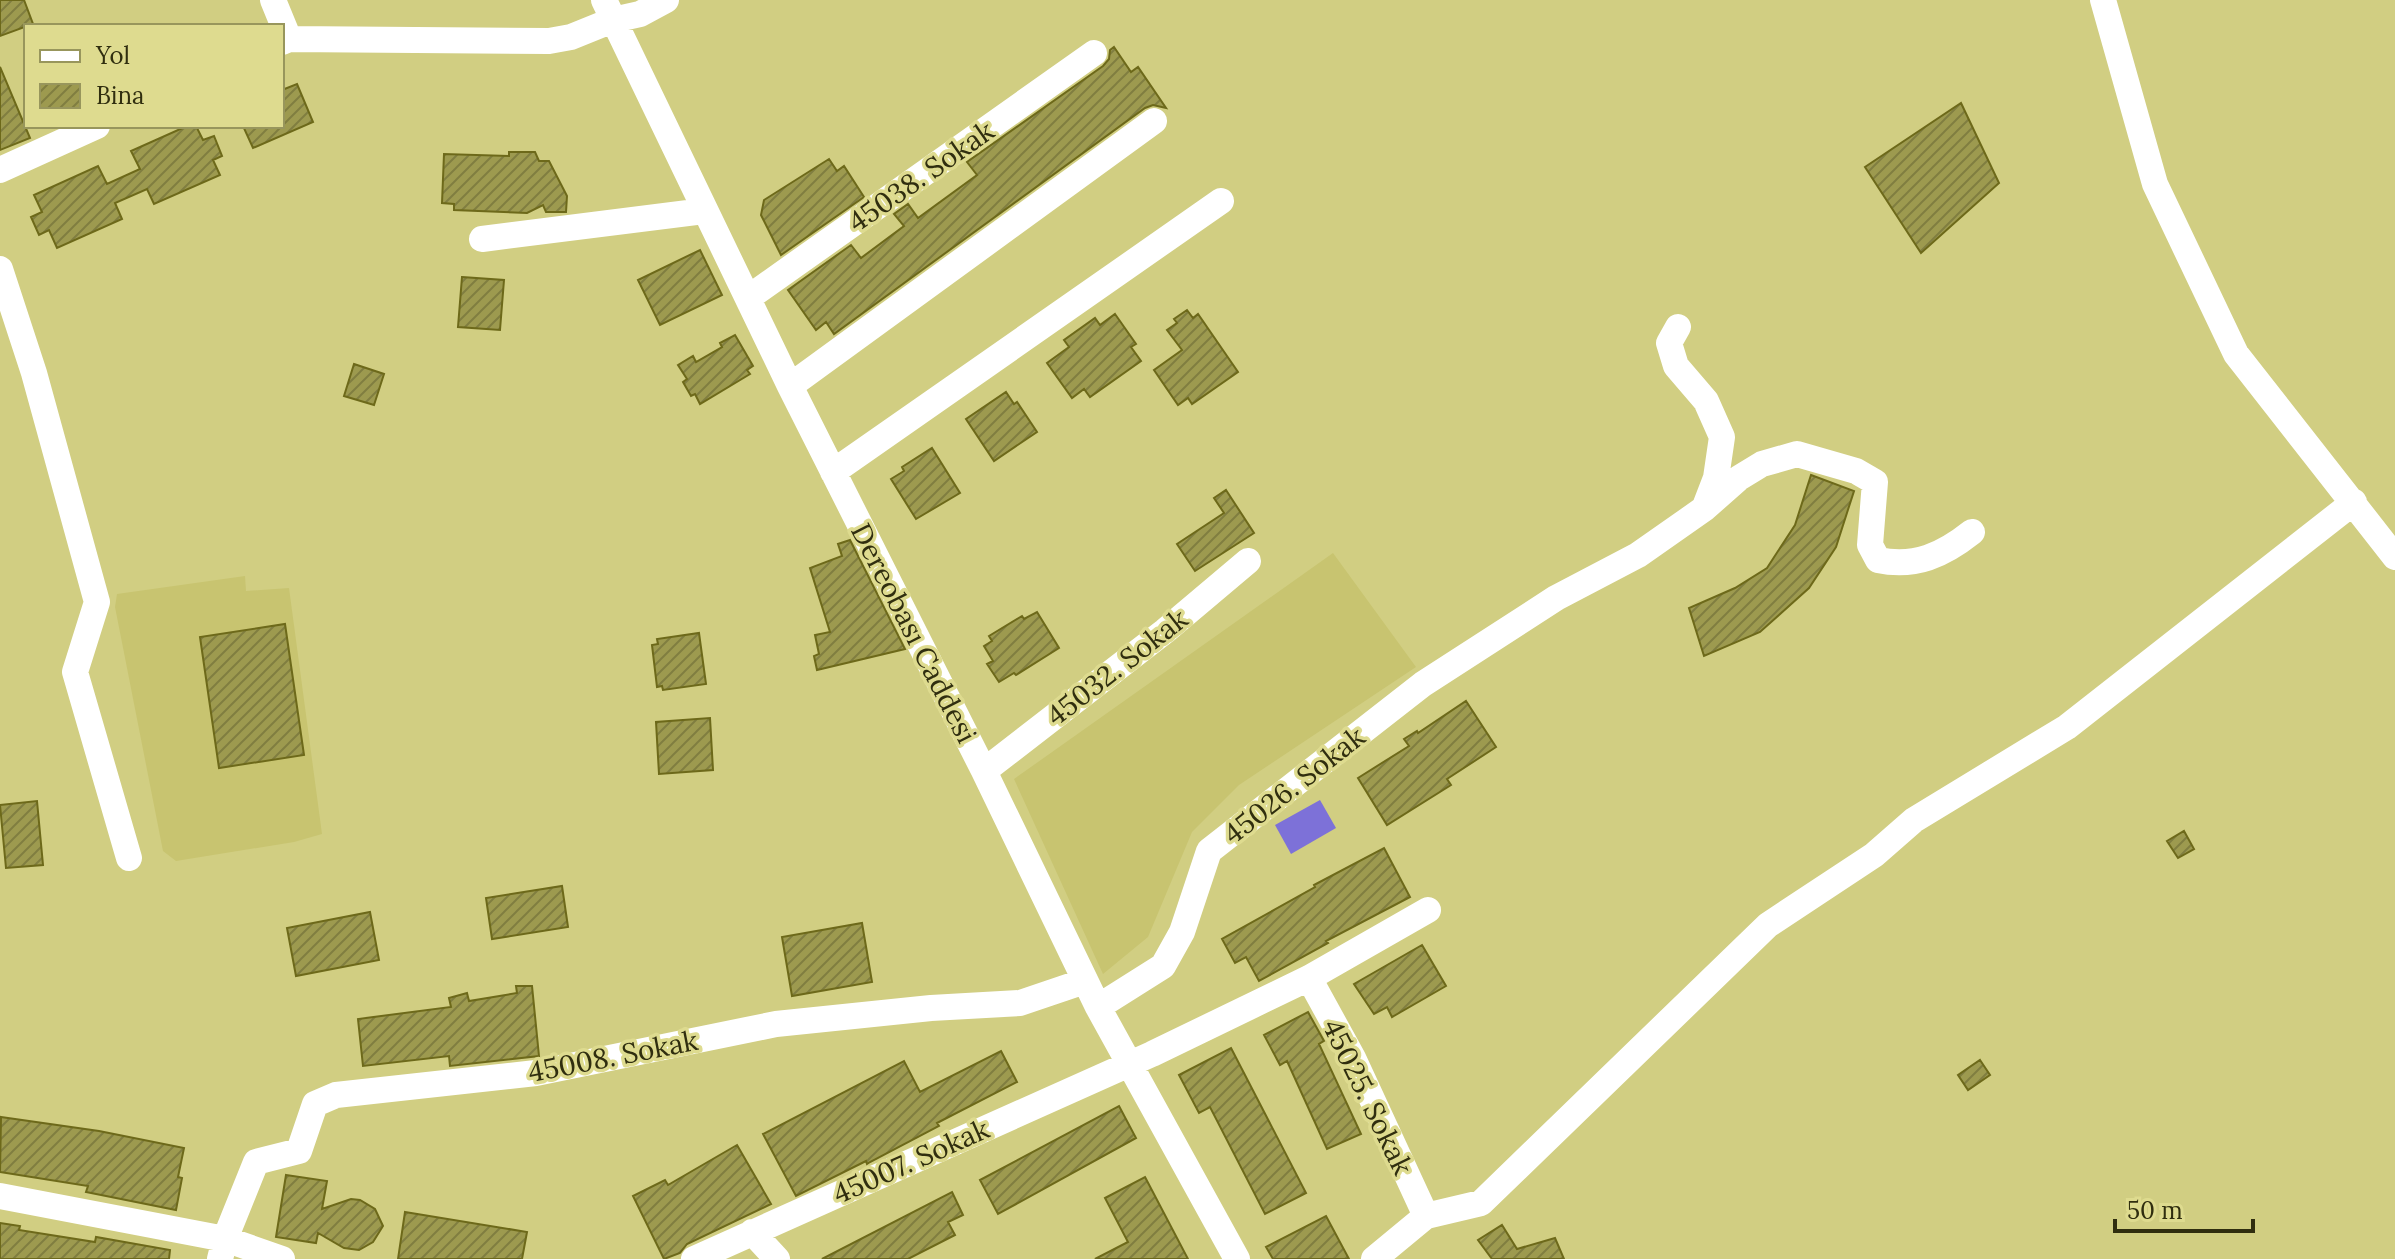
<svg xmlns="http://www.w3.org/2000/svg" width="2395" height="1259" font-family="Lora,serif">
<defs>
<pattern id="building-hatch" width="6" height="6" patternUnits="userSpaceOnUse" patternTransform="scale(2)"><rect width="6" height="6" fill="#9d9a4f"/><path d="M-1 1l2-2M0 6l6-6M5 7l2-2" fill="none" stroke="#807e40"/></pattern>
</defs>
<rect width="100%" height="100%" fill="#d1ce82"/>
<path fill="#c8c470" d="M1333,553L1416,667L1239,785L1192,832L1148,937L1103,974L1014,779Z
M245,576L246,591L289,588L322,834L294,842L176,861L163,851L115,607L117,594Z"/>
<path fill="#7d71d8" d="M1320,800L1336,828L1291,854L1275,825Z"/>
<path fill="url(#building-hatch)" stroke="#6d691a" stroke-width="2" d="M0,0H24L33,24L0,36Z
M1114,47L1131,72L1138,67L1166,108L1153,105L1145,108L834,334L826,322L816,330L788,290L851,245L861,258L904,226L894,214L908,204L918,218L977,175L967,162L1103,66L1109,59L1110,50Z
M0,67L30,138L0,150Z
M297,84L313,122L253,148L243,126H282V90Z
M1961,103L1999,183L1921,253L1865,167Z
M187,126H196L203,140L214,136L222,156L213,160L220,175L154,204L147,189L115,203L122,219L57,248L49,230L39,235L31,217L42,212L34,195L98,166L107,184L140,169L131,151Z
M509,152H535L539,161H549L567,196L566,212H546L543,205L527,213L454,210V204L442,203L444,154L509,156Z
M829,159L837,171L844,166L864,197L781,255L761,215L764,200Z
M700,250L722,295L660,325L638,280Z
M462,277L504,280L500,330L458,327Z
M1187,310L1193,318L1198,314L1238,372L1192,404L1188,398L1178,405L1154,370L1182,350L1167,330L1177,323L1174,319Z
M1115,314L1136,344L1131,347L1141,361L1090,397L1084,389L1072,398L1047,363L1069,347L1064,340L1095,318L1100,325Z
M735,335L753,366L747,370L750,374L700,404L695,394L691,396L683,382L687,379L678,365L693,356L696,362L722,347L720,343Z
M354,364L384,374L374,405L344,396Z
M1006,392L1014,404L1017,402L1037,432L994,461L966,419Z
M932,448L960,493L916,519L891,479L904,471L902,467Z
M1811,475L1854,491L1836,547L1809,588L1760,632L1704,656L1689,608L1735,588L1767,568L1795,525Z
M1226,490L1254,533L1195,571L1177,544L1224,513L1214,498Z
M850,540L905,649L817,670L814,656L819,654L815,635L830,632L810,568L842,556L838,544Z
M1037,612L1059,648L1016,675L1014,673L999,682L987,664L993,661L984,646L992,641L989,636L1022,616L1024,619Z
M285,624L304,755L219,768L200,637Z
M699,633L706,684L663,690L662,686L657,687L652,645L658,644L657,639Z
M1466,701L1496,747L1447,779L1451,785L1387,825L1358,778L1409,746L1404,739L1417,731L1418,733Z
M710,718L713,770L659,774L656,722Z
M37,801L43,865L6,868L0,805Z
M2184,831L2194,849L2178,858L2167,841Z
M1384,848L1410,897L1326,941L1328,943L1259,981L1246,957L1235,963L1222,939L1315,887L1314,885Z
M562,886L568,927L492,939L486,898Z
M370,912L379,960L296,976L287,928Z
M862,923L872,982L792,996L782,937Z
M1422,945L1446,986L1392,1017L1387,1007L1374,1014L1354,984Z
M516,986H532L539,1056L450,1066L449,1056L363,1066L358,1019L451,1007L449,998L467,993L469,1001L517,993Z
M1308,1012L1324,1041L1319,1044L1361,1134L1327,1149L1287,1061L1280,1065L1264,1035Z
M1231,1048L1306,1193L1265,1214L1210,1107L1199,1113L1179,1075Z
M1001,1051L1017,1082L937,1123L939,1126L870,1162L867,1164L866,1161L796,1196L763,1134L904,1061L920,1092Z
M1980,1060L1990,1075L1968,1090L1958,1075Z
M1119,1106L1136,1138L998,1214L980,1180Z
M1,1117L99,1131L184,1148L178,1177L182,1178L176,1210L86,1192L88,1186L0,1172Z
M737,1145L771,1204L687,1244L680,1253L664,1259L633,1196L665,1180L668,1185Z
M286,1175L327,1181L322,1209L351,1199L360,1200L375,1209L383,1226L373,1242L359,1250L344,1248L318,1233L316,1243L276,1237Z
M1145,1177L1188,1259H1095L1128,1242L1105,1198Z
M952,1192L963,1215L948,1222L955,1235L908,1259H822Z
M405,1212L527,1232L522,1259H398Z
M1326,1216L1349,1259H1273L1266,1247Z
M0,1223L20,1226L19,1230L95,1242L96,1237L170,1250L169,1259H0Z
M1502,1225L1517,1249L1555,1238L1564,1259H1492L1478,1240Z"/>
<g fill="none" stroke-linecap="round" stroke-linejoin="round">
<path stroke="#fff" stroke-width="26" d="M273,0L289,39L282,42
M604,0L790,386L984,771L1098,1007L1237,1259
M2103,0L2155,184L2236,354L2395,557
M289,39L549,41L571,37L613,20L640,14L666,0
M0,170L97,126
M482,239L704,211
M0,269L34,373L97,602L75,672L129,858
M748,298L1094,53
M1678,327L1669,343L1676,366L1706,401L1722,437L1716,478L1706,504
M790,386L1154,121
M833,472L1221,201
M984,771L1165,631L1248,561
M1309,978L1353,1058L1426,1216
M1098,1007L1163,966L1182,932L1209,851L1423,684L1556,598L1638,555L1705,508L1739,478L1762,464L1797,454L1856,471L1875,482L1870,545L1878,560C1915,568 1943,555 1972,532
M0,1196L225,1239L282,1259
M752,1232L777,1259
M220,1259L225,1239L256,1162L299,1151L315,1104L336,1095L536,1073L776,1024L931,1008L1020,1003L1085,981
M694,1259L1152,1054L1309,978L1428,910
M1374,1259L1426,1216L1481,1203L1768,925L1874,855L1914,820L2067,727L2354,502"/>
</g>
<g text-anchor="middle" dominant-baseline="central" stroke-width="7" stroke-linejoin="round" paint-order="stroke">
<g font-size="28" fill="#302e0f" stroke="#dedb8f">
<text transform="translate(921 176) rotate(-35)">45038. Sokak</text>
<text transform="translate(914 633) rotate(63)">Dereobası Caddesi</text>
<text transform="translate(1117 667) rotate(-38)">45032. Sokak</text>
<text transform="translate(1294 785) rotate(-38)">45026. Sokak</text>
<text transform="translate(613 1056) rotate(-11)">45008. Sokak</text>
<text transform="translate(1368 1097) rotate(64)">45025. Sokak</text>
<text transform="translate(911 1161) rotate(-24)">45007. Sokak</text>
</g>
</g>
<rect x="24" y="24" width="260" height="104" fill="#dedb8f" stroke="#98965c" stroke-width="2"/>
<rect x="40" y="50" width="40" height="12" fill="#ffffff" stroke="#98965c" stroke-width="2"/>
<text x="96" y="64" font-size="24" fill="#302e0f">Yol</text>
<rect x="40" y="84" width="40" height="24" fill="url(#building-hatch)" stroke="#98965c" stroke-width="2"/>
<text x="96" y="104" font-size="24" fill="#302e0f">Bina</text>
<path d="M2115 1219v12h138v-12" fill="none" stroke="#302e0f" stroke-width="4"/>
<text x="2127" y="1219" font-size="24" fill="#302e0f" stroke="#dedb8f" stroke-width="6" paint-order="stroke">50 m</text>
</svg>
